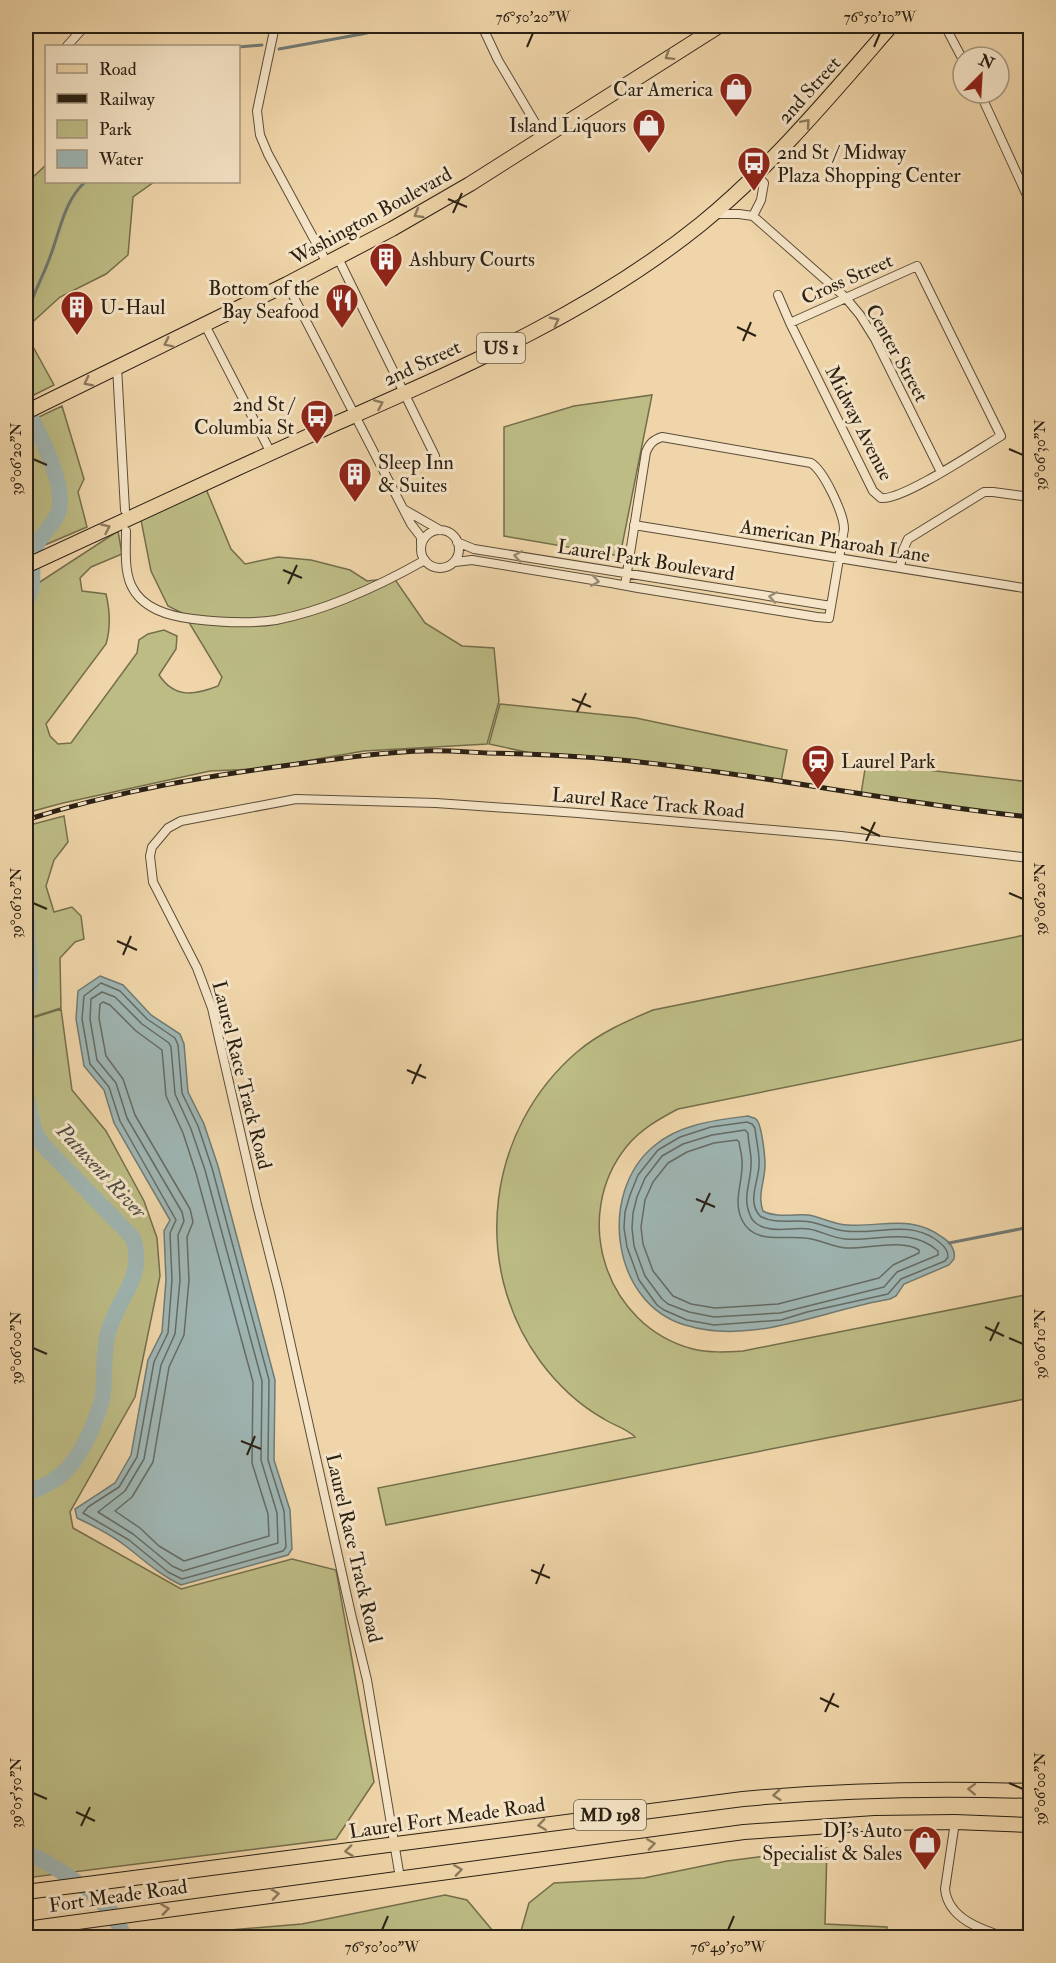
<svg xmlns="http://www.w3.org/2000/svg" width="1056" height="1963" font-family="'IM FELL Double Pica',serif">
<rect width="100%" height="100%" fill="#efd5a9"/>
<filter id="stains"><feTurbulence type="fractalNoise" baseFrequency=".00333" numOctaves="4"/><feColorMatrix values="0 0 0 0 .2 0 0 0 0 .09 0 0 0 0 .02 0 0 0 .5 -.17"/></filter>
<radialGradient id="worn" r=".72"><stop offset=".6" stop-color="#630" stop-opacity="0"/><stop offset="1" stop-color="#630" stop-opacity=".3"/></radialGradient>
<path fill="#bdbc85" stroke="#746e4c" stroke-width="1.5" d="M46,165V182H154L133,197L128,255L106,274L60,297L26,328V177L32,178Z
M26,334L54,385L26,399Z
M652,395L620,556L504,536V427L574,406Z
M62,406L84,479L78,492L87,527L26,553V423Z
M206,489L231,549L245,564L278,557L311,560L350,570L367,581L394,578L425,623L462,646L494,648L499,701L487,744L364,751L258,769L210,771L63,803L26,813V591L118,531L122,554L91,567L80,578L82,591L106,594C110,611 111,627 106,644L46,724L50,736L58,744L71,743L137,653L139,640L148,634L164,630L177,636L176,649L159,675C175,699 195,695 218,686L222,677L184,614L168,606L151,571L141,520Z
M500,704L636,718L787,750L781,782L677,766L535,754L489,744Z
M866,763L1030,782V817L861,794Z
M64,816L68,842L54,860L46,886L54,912L72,907L81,916L84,939L75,942L60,958L61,1008L26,1019V826Z
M1030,934V1038L678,1109C659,1119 641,1129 627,1146C570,1216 605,1326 693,1349C709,1353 726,1352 743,1351L1030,1294V1398L386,1525L378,1488L635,1437C628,1429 613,1425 604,1419C579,1405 557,1384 540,1361C470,1265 487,1129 577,1052C599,1033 627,1021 653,1010Z
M61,1009L72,1090L106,1131L144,1201L157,1238L160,1276L135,1397L70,1512L73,1528L181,1589L292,1559L336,1570L374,1782L336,1839L26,1878V1020Z
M827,1848L825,1924L887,1927L886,1937H511L521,1931L529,1903L554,1883L644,1878L727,1861Z
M445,1895L467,1900L498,1937H147L302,1924Z"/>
<path fill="#9fb6b4" stroke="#707a74" stroke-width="1.5" d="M100,976L123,985L151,1015L180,1034L184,1044L188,1092L204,1124L218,1166L275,1380L274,1460L290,1510L292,1549L288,1555L181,1585C160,1575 145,1561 127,1547C112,1535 94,1526 77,1518L75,1509L115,1483L131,1455L148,1360L162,1332L166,1280L164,1231L170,1220L114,1123L104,1090L84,1066L76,1019L78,991Z
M748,1116C750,1117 755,1118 756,1119C762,1124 765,1157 765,1165C765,1181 757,1195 763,1211C776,1218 793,1214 808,1215C821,1217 835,1225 848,1225C883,1227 911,1214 942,1237C950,1242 956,1250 954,1259L949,1265L904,1284L896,1296L890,1299C823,1310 753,1346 685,1325C612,1304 597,1193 654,1146C679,1124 716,1120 748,1116Z"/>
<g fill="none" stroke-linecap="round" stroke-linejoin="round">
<path stroke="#646b64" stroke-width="1.5" d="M101,983L120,991L147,1019L175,1038L178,1045L182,1093L198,1126L212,1168L269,1380L268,1460L284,1511L286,1547L283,1551L182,1579L168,1572L129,1540L83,1513L88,1507L119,1487L137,1457L154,1362L168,1333L172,1280L170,1233L176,1220L120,1121L109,1087L90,1064L82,1019L84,996Z
M102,992L115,997L142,1024L169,1043L171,1047L175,1094L191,1129L205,1170L262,1381L261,1460L277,1513L278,1543L183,1571L172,1566L133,1534L98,1512L125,1491L144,1459L161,1365L175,1334L180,1280L178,1235L184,1221L182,1212L127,1118L116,1083L97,1060L90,1019L91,999Z
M103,1002L110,1005L136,1031L162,1050L166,1096L183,1133L196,1173L253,1382L252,1463L268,1514L269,1536L184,1561L159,1546L140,1528L115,1511L132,1497L153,1462L169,1367L184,1335L189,1280L187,1237L193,1222L190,1209L135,1115L123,1079L106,1056L99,1018L100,1004Z
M747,1122L752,1124L755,1128C756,1140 760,1154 759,1166C758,1183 747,1202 760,1216C775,1225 793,1219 810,1222C822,1224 833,1230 845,1231C876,1235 907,1220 935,1239C942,1244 948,1249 948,1257L945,1261L901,1279L888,1294L807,1312L781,1320L714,1325L687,1320L664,1310L657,1305L639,1280L627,1247L624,1228L625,1212L630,1195L638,1175L658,1150L680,1137L711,1127Z
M745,1130L748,1133C748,1143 752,1154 751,1165C751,1182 742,1197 750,1215C752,1222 760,1227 767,1228C780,1232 795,1227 809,1229C821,1231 832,1238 845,1239C877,1242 910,1226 938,1251V1255L897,1272L884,1287L780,1313L714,1317L689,1312L668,1304L662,1299L645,1276L634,1246L632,1228L633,1213L637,1197L645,1178L662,1156L683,1144L712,1135Z
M737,1140L739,1142C740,1150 743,1158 742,1166C742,1185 733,1201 742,1220C754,1245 784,1235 805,1238C819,1239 832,1247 846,1248C867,1249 902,1239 919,1250V1253L893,1265L879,1278L778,1304L715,1308L691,1304L673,1296L653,1271L643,1244L641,1227L645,1200L653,1182L668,1163L687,1152L714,1143Z"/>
<path stroke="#707a74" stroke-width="3" d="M238,47L262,45
M279,49L362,34L397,26
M26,317C32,295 43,277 50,257C60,231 64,201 85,182
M949,1243L1030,1227"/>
<path stroke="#9fb6b4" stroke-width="16" d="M26,408C38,431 68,487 58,513C53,526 40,535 35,548C28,566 38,580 26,602
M26,906L30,975L26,1013L28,1038L26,1059
M26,1093L34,1130L43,1145L133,1238C146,1278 118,1296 108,1333C103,1352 105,1373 103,1393C102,1405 96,1417 92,1428C77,1463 63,1481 26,1493
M26,1853C45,1858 99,1896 111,1912C116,1920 121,1929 125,1938"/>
<defs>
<path id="minor" d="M275,26L257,111L260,135L268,154L327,263
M482,26L498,60L543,136
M945,26L963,60
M67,46L85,26
M980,93L1030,202
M713,214H739L753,216L845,297L860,315L875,339L941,472
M753,216L761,200L764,183L755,174
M338,258L435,456
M287,284L411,524L421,537V545
M778,295L790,323L873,491L881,498C902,501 979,449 1001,436L917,266L790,323
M205,325L271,453
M117,367L125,510
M405,510L440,530
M634,525L1030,589
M421 549a19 19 0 1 1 38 0a19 19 0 1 1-38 0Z
M126,531C126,548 124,569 131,585C142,609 169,616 193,619C218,622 251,624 276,620C328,610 379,586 425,560
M457,542L474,549L831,606
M455,562L472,560L611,583L638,588L817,617L829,618L844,529C844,514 824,471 811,463L662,437C653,440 650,443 646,452L625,585
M900,568L903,550L908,539L984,492H993L1030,497
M955,1822L945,1889C948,1919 982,1930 1008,1938
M400,1878L367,1680L351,1614L279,1292L257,1205L212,1008L197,968L153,882L150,856L152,847L168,828L181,821L296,799L436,803L578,813L841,836L1030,858"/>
<path id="primary" d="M26,412L287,284L392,229L470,184L719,26
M26,566C129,518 233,470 337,423C464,367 592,312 701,224C772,166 831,95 891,26
M26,1892L743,1799C839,1790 934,1788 1030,1791
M26,1929L744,1832L875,1823L955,1822L1030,1825"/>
</defs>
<use href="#minor" stroke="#5b4d39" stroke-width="10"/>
<use href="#primary" stroke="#2a2014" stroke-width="16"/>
<use href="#minor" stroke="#f5e4c7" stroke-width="8"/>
<use href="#primary" stroke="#efd5a9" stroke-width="14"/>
<defs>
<path id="rail" d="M26,820C116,791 211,775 305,763C344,758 383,752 422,751C444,750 466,752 488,753C536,754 584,756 631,761C765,775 897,803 1030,817"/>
</defs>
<use href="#rail" stroke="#2a2014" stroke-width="5"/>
<use href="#rail" stroke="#f5e4c7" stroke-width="3" stroke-dasharray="9" stroke-linecap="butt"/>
</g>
<defs><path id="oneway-chevron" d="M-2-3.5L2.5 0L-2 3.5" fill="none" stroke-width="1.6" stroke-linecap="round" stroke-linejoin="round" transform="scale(1.5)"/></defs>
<g stroke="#8c7a5e">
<use href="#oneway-chevron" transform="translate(669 56) rotate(148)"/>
<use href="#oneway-chevron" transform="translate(806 123) rotate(-49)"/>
<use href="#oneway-chevron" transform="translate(418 214) rotate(150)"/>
<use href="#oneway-chevron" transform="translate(555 321) rotate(-28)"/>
<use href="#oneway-chevron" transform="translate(168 343) rotate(154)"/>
<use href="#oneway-chevron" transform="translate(88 382) rotate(153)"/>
<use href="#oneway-chevron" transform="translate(379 404) rotate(-24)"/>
<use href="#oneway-chevron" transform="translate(106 528) rotate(-25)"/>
<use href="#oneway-chevron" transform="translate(972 1789) rotate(-178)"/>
<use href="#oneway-chevron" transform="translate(777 1795) rotate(175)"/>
<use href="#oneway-chevron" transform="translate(542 1825) rotate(172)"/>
<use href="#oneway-chevron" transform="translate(651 1844) rotate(-8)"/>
<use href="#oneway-chevron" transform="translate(349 1851) rotate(173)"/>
<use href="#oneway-chevron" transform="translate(458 1870) rotate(-8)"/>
<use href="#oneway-chevron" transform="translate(275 1894) rotate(-8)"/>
<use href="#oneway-chevron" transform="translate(165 1909) rotate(-8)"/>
</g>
<g stroke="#9a8c76">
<use href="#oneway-chevron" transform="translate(518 556) rotate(-171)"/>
<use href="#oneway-chevron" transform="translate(595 581) rotate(9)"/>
<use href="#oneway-chevron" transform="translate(773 597) rotate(-171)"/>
</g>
<path fill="none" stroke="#2a2014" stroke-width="2" d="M527,47L533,33M874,47L880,33M448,199L467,207M453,213L462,193M737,327L756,336M743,341L751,322M1009,449L1023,455M33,459L47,465M283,570L302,578M288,584L297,565M572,699L591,707M577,712L586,693M861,827L880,836M866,841L875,822M1009,893L1023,899M33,903L47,909M117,941L137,950M123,955L131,936M407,1070L426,1078M412,1084L421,1064M696,1199L715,1207M701,1212L710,1193M985,1327L1004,1336M1009,1338L1023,1344M990,1341L999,1322M33,1348L47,1354M241,1441L261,1449M247,1455L255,1436M531,1570L550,1578M536,1584L544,1564M820,1698L839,1707M825,1712L834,1693M1009,1783L1023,1789M33,1793L47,1799M76,1812L95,1821M81,1826L90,1807M382,1930L388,1916M728,1930L734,1916"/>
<defs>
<symbol id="shop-pin" viewBox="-11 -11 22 30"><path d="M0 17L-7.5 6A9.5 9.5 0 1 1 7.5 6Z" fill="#8f2418" stroke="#f5e4c7"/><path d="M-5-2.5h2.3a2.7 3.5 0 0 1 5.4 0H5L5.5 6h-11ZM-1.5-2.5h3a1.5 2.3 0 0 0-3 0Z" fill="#fff"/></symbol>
<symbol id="bus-pin" viewBox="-11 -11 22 30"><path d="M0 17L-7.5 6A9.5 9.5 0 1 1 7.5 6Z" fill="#8f2418" stroke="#f5e4c7"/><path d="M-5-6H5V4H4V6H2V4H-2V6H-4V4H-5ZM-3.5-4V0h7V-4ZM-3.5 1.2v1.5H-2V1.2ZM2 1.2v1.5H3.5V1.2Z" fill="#fff"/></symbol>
<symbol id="building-pin" viewBox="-11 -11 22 30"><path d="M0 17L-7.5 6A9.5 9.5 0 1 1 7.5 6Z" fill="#8f2418" stroke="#f5e4c7"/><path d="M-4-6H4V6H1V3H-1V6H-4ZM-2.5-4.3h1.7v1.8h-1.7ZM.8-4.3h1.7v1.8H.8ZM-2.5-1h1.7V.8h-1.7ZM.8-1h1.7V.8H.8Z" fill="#fff"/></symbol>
<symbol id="restaurant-pin" viewBox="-11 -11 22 30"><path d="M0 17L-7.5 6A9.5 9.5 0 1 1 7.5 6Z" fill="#8f2418" stroke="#f5e4c7"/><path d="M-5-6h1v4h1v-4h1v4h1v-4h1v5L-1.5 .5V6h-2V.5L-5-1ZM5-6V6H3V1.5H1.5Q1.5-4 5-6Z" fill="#fff"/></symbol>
<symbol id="station-pin" viewBox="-11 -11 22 30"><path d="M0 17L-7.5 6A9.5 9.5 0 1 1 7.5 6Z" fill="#8f2418" stroke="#f5e4c7"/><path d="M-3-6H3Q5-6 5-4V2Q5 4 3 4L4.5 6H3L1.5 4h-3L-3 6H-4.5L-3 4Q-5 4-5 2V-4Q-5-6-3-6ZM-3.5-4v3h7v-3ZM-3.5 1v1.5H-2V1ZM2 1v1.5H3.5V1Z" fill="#fff"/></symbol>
</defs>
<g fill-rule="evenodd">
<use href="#shop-pin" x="717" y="70" width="38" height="52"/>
<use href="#shop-pin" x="630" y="106" width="38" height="52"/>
<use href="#bus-pin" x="735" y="144" width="38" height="52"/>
<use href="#building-pin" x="367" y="240" width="38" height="52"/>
<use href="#restaurant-pin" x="323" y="281" width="38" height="52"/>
<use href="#building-pin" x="58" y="288" width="38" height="52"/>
<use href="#bus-pin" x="298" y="397" width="38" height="52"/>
<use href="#building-pin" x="336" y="455" width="38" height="52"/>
<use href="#station-pin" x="799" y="742" width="38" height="52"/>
<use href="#shop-pin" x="906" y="1823" width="38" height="52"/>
</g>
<g text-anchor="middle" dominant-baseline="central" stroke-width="6" stroke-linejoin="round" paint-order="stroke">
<g fill="#f5e4c7" stroke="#675b4a" stroke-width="1.5">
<rect x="477" y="333" width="48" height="30" rx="4.5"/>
<rect x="574" y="1800" width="72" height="30" rx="4.5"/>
</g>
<g font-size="18" font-weight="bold" fill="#2a2014">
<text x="501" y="348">US 1</text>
<text x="610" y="1815">MD 198</text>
</g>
<g font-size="20" fill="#2a2014" stroke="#f5e4c7" text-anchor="end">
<text x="713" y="89">Car America</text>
<text x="626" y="125">Island Liquors</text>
<text x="777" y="152" text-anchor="start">2nd St / Midway<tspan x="777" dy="23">Plaza Shopping Center</tspan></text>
<text x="409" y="259" text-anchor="start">Ashbury Courts</text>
<text x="319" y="288">Bottom of the<tspan x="319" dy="23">Bay Seafood</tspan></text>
<text x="100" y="307" text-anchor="start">U-Haul</text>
<text x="294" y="404">2nd St /<tspan x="294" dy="23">Columbia St</tspan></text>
<text x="378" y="462" text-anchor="start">Sleep Inn<tspan x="378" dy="23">&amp; Suites</tspan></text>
<text x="841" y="761" text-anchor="start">Laurel Park</text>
<text x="902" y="1830">DJ's Auto<tspan x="902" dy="23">Specialist &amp; Sales</tspan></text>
</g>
<g font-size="20" fill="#2a2014" stroke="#f5e4c7">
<text transform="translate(809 90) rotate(-48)">2nd Street</text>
<text transform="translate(371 216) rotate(-29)">Washington Boulevard</text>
<text transform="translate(847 279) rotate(-24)">Cross Street</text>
<text transform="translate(897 353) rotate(61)">Center Street</text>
<text transform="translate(422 363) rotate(-25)">2nd Street</text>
<text transform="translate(859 423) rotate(63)">Midway Avenue</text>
<text transform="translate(835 541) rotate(9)">American Pharoah Lane</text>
<text transform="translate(646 560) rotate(9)">Laurel Park Boulevard</text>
<text transform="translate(648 803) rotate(5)">Laurel Race Track Road</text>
<text transform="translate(242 1075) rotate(76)">Laurel Race Track Road</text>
<text transform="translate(354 1548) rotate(77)">Laurel Race Track Road</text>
<text transform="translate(447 1818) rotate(-8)">Laurel Fort Meade Road</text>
<text transform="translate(118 1896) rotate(-8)">Fort Meade Road</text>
</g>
<g font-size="21" font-style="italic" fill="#4d4d44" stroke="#f5e4c7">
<text transform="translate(101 1171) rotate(47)">Patuxent River</text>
</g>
</g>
<rect width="1056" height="1963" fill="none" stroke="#efd5a9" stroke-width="66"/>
<rect x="45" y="45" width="195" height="138" fill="#f5e4c7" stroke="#a4967f" stroke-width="1.5"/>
<rect x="57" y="64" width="30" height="9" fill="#efd5a9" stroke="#a4967f" stroke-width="1.5"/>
<text x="99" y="75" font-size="18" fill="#2a2014">Road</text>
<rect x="57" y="94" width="30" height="9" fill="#2a2014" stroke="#a4967f" stroke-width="1.5"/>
<text x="99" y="105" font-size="18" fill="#2a2014">Railway</text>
<rect x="57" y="120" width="30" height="18" fill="#bdbc85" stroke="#a4967f" stroke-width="1.5"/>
<text x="99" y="135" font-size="18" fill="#2a2014">Park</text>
<rect x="57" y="150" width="30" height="18" fill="#9fb6b4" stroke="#a4967f" stroke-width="1.5"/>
<text x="99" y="165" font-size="18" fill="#2a2014">Water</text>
<g transform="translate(981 75) rotate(24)"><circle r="28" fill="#f5e4c7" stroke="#a4967f" stroke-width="1.5"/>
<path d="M0-4.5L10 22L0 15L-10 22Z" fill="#8f2418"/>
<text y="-9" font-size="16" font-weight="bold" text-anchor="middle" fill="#2a2014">N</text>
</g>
<rect x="33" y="33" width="990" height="1897" fill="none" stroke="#2a2014" stroke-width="2"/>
<g font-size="15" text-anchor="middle" fill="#2a2014">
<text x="533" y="22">76°50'20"W</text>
<text x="880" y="22">76°50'10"W</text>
<text transform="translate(1040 455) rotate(-90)" y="5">39°06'30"N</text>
<text transform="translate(16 459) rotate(-90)" y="5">39°06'20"N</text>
<text transform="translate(1040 899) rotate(-90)" y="5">39°06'20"N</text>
<text transform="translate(16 903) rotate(-90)" y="5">39°06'10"N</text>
<text transform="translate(1040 1344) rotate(-90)" y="5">39°06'10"N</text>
<text transform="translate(16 1348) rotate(-90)" y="5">39°06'00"N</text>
<text transform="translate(1040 1789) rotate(-90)" y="5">39°06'00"N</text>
<text transform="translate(16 1793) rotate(-90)" y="5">39°05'50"N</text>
<text x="382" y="1952">76°50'00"W</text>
<text x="728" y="1952">76°49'50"W</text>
</g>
<rect width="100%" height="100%" filter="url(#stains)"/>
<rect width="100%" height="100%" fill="url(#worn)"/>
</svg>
